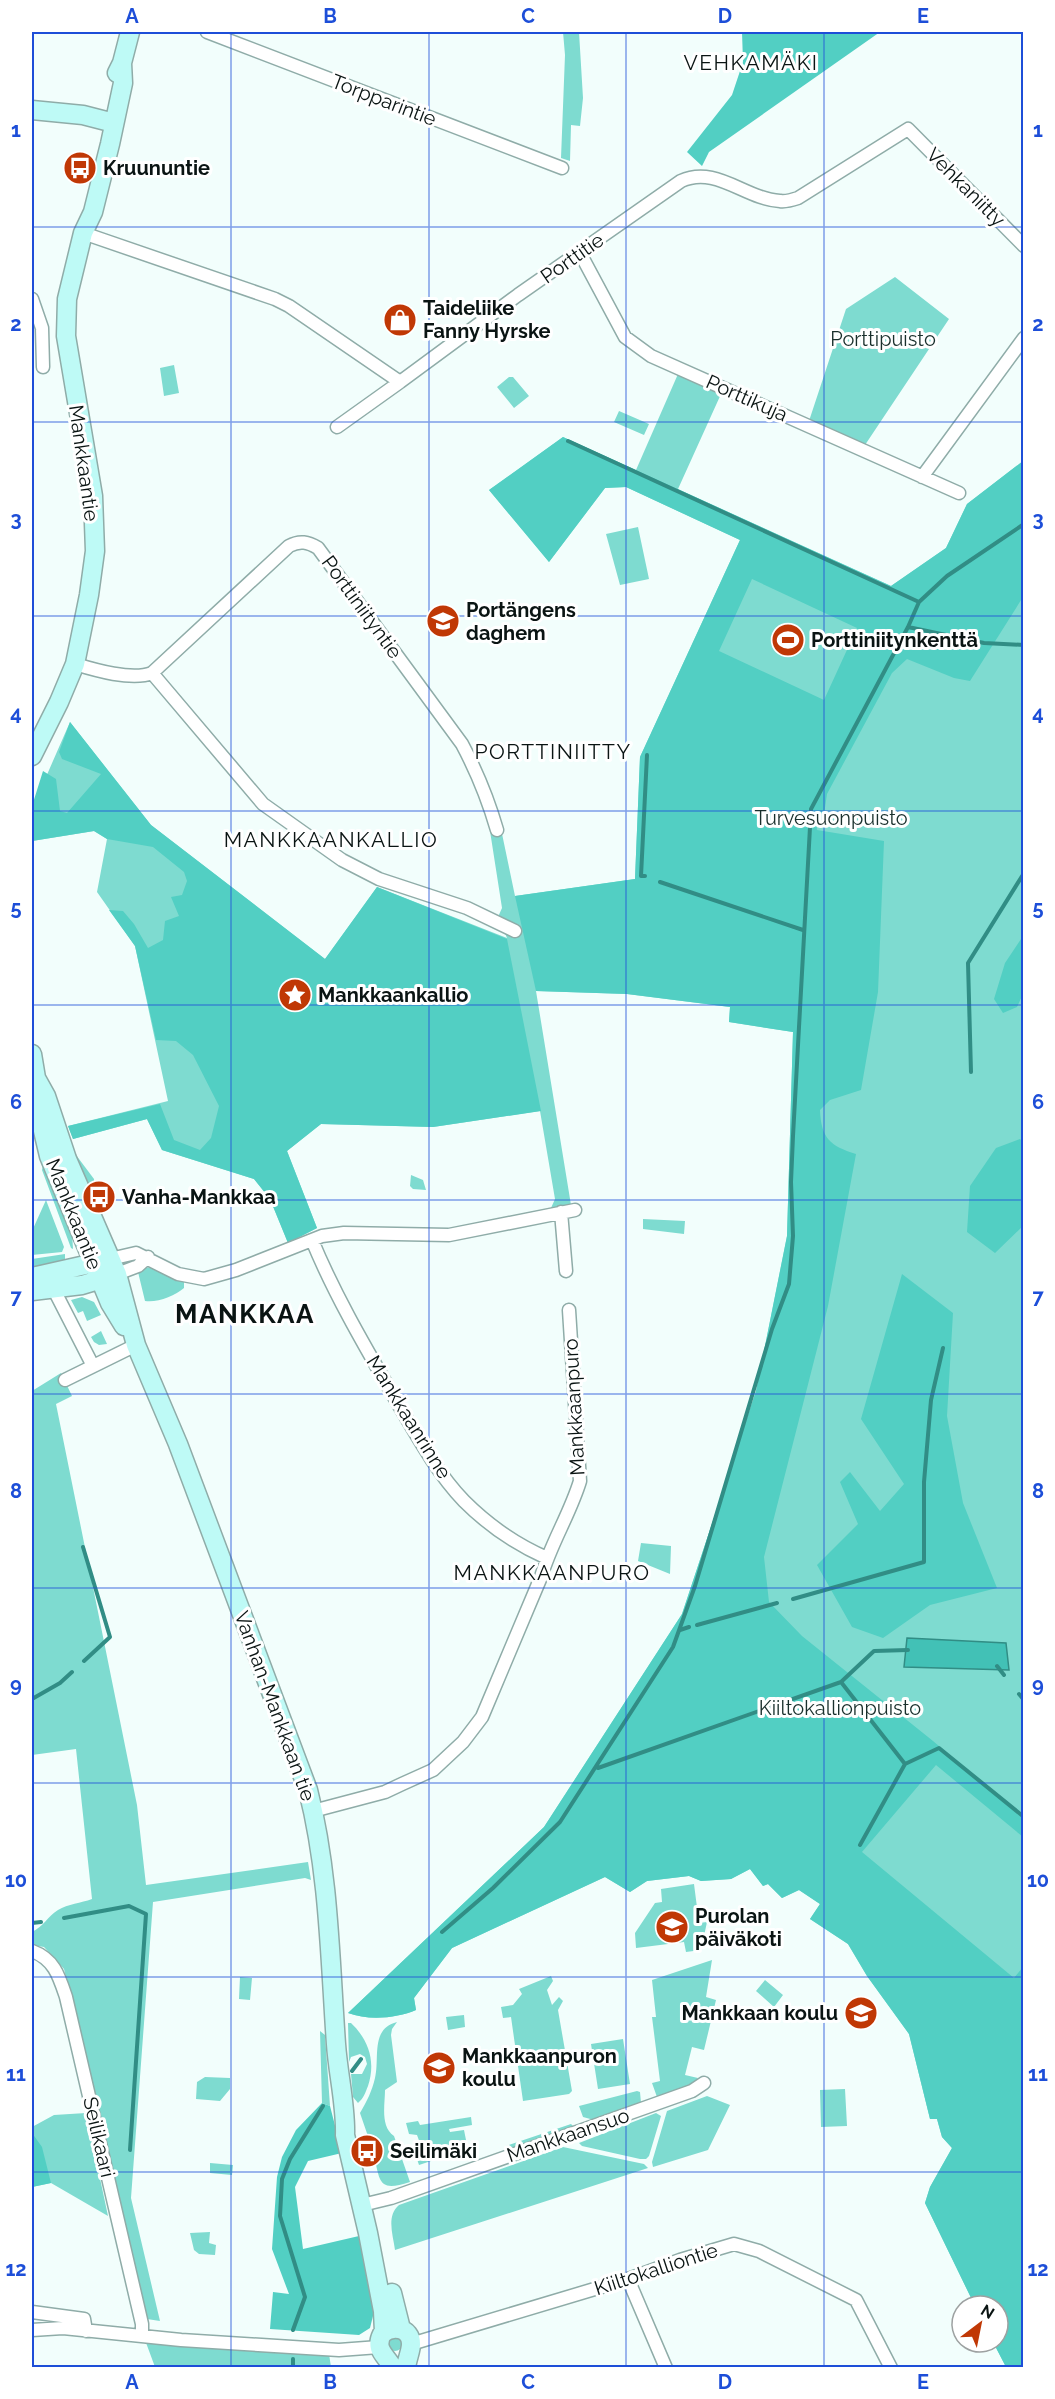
<svg xmlns="http://www.w3.org/2000/svg" width="1055" height="2399" font-family="Raleway,sans-serif">
<rect width="100%" height="100%" fill="#f2fefc"/>
<path fill="#7edbd0" d="M563,32H579L583,98L580,126L571,125L570,161L561,158L565,55Z
M895,277L949,319L865,445L809,421L846,309Z
M174,365L179,393L164,396L160,368Z
M678,374L721,394L678,489L891,586L946,548L967,504L1023,461V2367H1006L993,2342H998V2306H975L925,2203L930,2187L952,2148L942,2137L937,2119H930L909,2034L867,1976L848,1944L810,1919L820,1904L799,1890L782,1898L768,1884L763,1886L750,1869L731,1879L701,1881L689,1876L647,1881L630,1892L605,1877L452,1948L414,1998L416,2010C397,2018 369,2021 348,2013L544,1827L682,1614L756,1391L787,1236L793,1032L729,1022L730,1007L627,994L536,991L571,1205L551,1208L555,1199L540,1111L433,1127L321,1124L287,1151L317,1228L288,1243L270,1199L254,1179L162,1150L147,1119L73,1139L68,1126L168,1101L135,946L97,892L107,839L94,831L32,841V809L70,722L151,825L325,959L377,887L507,938L498,917L502,908L490,831L501,829L515,896L635,879L640,757L740,540L626,487L605,488L549,562L489,490L563,437L636,470Z
M509,377H513L529,396L514,408L497,387Z
M619,411L649,424L644,435L614,422Z
M638,527L649,579L620,585L606,534Z
M70,1147L94,1179L95,1191L91,1192L83,1181Z
M44,1161L71,1217L73,1249L71,1248L42,1170Z
M411,1175L423,1180L426,1190L413,1189L410,1186Z
M46,1200L64,1247L62,1252L32,1255V1231Z
M643,1219L685,1221L684,1234L643,1229Z
M65,1254V1261L51,1268L32,1267V1259Z
M152,1267L182,1279L184,1282V1288C175,1296 157,1303 145,1301L138,1272L144,1268Z
M82,1297L94,1302L101,1315L87,1321L83,1311L78,1313L71,1300Z
M101,1331L107,1344L99,1345L94,1342L91,1337Z
M61,1373L72,1396L56,1404L137,1805L146,1885L308,1862L311,1880L305,1878L153,1902L131,2198L160,2321L147,2319L64,1969L44,1947L32,1945V1932C43,1927 48,1916 58,1910C68,1904 81,1903 92,1899L76,1749L32,1755V1391Z
M641,1543L671,1546L670,1574L638,1561Z
M694,1884L699,1923L707,1922L701,1950L686,1952L684,1942L636,1948L635,1933L655,1903L662,1902L661,1889Z
M712,1960L706,1997L716,2000L704,2050L692,2047L685,2075L698,2078L692,2085L657,2097L652,2083L660,2081L652,2017H656L652,1980Z
M551,1976L553,1981L547,1990L552,2005L559,1997L563,2001L558,2010L572,2091L569,2094L523,2101L511,2017L503,2018L501,2007L513,2005L522,1994L519,1989Z
M240,1977L252,1978L250,2000L239,1999Z
M765,1980L783,1995L774,2007L756,1991Z
M464,2015L465,2027L448,2030L446,2017Z
M397,2022L392,2029L391,2035L397,2082L385,2090C385,2105 380,2126 394,2136L410,2182C379,2192 380,2183 374,2155L376,2154L375,2148H372L360,2113C367,2101 372,2091 375,2078C380,2058 370,2029 397,2022Z
M348,2023H351C369,2040 376,2062 368,2086C365,2093 364,2098 358,2103L353,2097L351,2074H362L367,2064L365,2057L360,2054L351,2057L349,2062Z
M320,2031L325,2035L330,2106L322,2103Z
M623,2039L630,2084L598,2089L591,2044Z
M205,2077L230,2078V2089L220,2101L196,2099L197,2082Z
M845,2089L847,2126L821,2127L820,2090Z
M637,2091L640,2092L641,2103L594,2120L583,2117L579,2106Z
M707,2096L730,2105L708,2150L653,2167L652,2162L667,2111Z
M86,2113L108,2216L51,2183L32,2187V2127L54,2115Z
M656,2113L661,2116L649,2156L646,2159H640L582,2146L579,2143Z
M471,2117L472,2125L449,2129L450,2132L464,2130L467,2145L452,2148V2154L419,2165L415,2153L421,2146L417,2135L409,2134L406,2123L418,2121L420,2125Z
M571,2124L574,2127L507,2151L506,2146Z
M563,2147L644,2164L648,2168L395,2250C393,2235 386,2216 399,2205Z
M210,2163L233,2165L232,2175L210,2173Z
M210,2232L209,2243L216,2245L215,2255L199,2254L194,2250L190,2233Z
M388 2344a7 7 0 1 1 14 0a7 7 0 1 1-14 0Z
M145,2340L329,2354L331,2367H155Z"/>
<path fill="#52cfc3" fill-rule="evenodd" d="M742,32H880L709,152L702,166L687,152L732,95L743,62Z
M563,437L891,586L946,548L967,504L1023,461V597L970,681L954,678L907,659L892,673L827,794L823,821L816,820L817,830L884,841L878,992L861,1090L830,1100L820,1110C821,1138 830,1146 856,1154L828,1306L764,1557L769,1602L802,1636L933,1741L1023,1817V1837L936,1765L862,1852L1014,1978L1023,1967V2367H1006L993,2342H998V2306H975L925,2203L930,2187L952,2148L942,2137L937,2119H930L909,2034L867,1976L848,1944L810,1919L820,1904L799,1890L782,1898L768,1884L763,1886L750,1869L731,1879L701,1881L689,1876L647,1881L630,1892L605,1877L452,1948L414,1998L416,2010C398,2018 369,2021 348,2013L544,1827L682,1614L756,1391L787,1236L793,1032L729,1022L730,1007L627,994L536,991L515,896L635,879L640,757L740,540L626,487L605,488L549,562L489,490ZM752,579L857,628L824,700L719,651Z
M70,722L151,825L325,959L377,887L507,939L541,1111L433,1127L321,1124L287,1151L317,1228L288,1243L270,1199L254,1179L162,1150L147,1119L73,1139L68,1126L160,1104L174,1140L200,1150L211,1138L219,1106L193,1055L176,1041L156,1040L135,946L109,910L123,911L134,924L148,948L163,940L165,921L179,916L171,897L182,895L187,881L184,872L153,847L107,839L94,831L32,841V806L43,771L56,779L60,811L67,813L101,774L62,759L59,752Z
M1023,936V994L1017,1007L1003,1013L994,999L1005,963Z
M1020,1139L1024,1143L1023,1226L995,1253L967,1232L970,1186L996,1148Z
M902,1274L953,1313L947,1416L963,1503L997,1588L930,1605L883,1638L852,1627L817,1565L858,1524L840,1482L850,1472L880,1511L904,1484L861,1419Z
M322,2103L330,2106L342,2153L308,2161L295,2187L303,2249L359,2236L374,2312L370,2328L359,2335L270,2329L273,2292L289,2294L272,2249L277,2177L282,2157L296,2130Z
M32,2133L42,2147L51,2183L32,2187Z"/>
<path fill="#42c1b6" stroke="#318d85" stroke-width="1.5" d="M907,1638L1006,1643L1009,1670L904,1667Z"/>
<g fill="none" stroke-linecap="round" stroke-linejoin="round">
<path stroke="#318d85" stroke-width="4" d="M568,441L919,602
M908,627L984,643L1024,645
M645,876H641L647,755
M660,882L803,930
M971,1072L968,963L1024,873
M83,1547L110,1637L84,1661
M793,1599L924,1562V1482L931,1400L943,1348
M697,1625L777,1603
M680,1630L689,1627
M997,1666L1004,1675
M841,1682L905,1764L860,1845
M1019,1694L1024,1700
M32,1699L60,1683L72,1672
M905,1764L939,1748L1024,1817
M598,1768L841,1682L874,1651L908,1650
M64,1918L129,1906L146,1914L130,2150
M32,1923L41,1922
M442,1932L493,1888L560,1822L673,1647L695,1586L772,1329L789,1284L793,1236L791,1182L793,1136L811,809L908,627L919,602L947,576L1024,524
M352,2071L361,2059
M293,2330L305,2297L280,2216L282,2179L290,2159L323,2106
M293,2368V2359"/>
<defs>
<path id="street" d="M207,32L562,168
M83,233L275,299L289,306L400,382L518,295L681,181C716,165 745,199 780,201C786,202 792,200 798,198L908,129L1024,246
M580,253L625,337L651,356L959,493
M32,299L42,328L43,367
M337,427L400,382
M922,477L1024,338
M75,664C95,670 132,681 152,673L289,546C300,540 308,542 318,548L462,744C477,772 488,799 497,830
M152,673L263,804L342,860L379,879L467,908L515,931
M561,1212L566,1271
M312,1240C335,1296 367,1350 397,1402C417,1436 437,1473 464,1501C487,1524 517,1545 547,1558
M110,1259L136,1253L178,1274L204,1279L236,1270L322,1236L344,1233L449,1235L575,1210
M117,1274L138,1266L148,1257
M50,1282L93,1366
M65,1380L136,1345
M313,1811L385,1792L402,1784L433,1770L463,1742L482,1717L541,1577C551,1543 570,1514 580,1481L569,1310
M32,1951C54,1959 59,1976 66,1997L142,2324V2336
M362,2205L391,2198L692,2091L704,2083
M628,2279L666,2368
M32,2312L84,2319L86,2331
M32,2330L63,2328L181,2340L339,2350L379,2347
M411,2344L628,2279L680,2260L734,2244L759,2251L856,2300L891,2368"/>
<path id="secondary" d="M117,73L122,63L130,32
M32,110L83,115L114,123
M32,756L59,702L75,664L89,595L95,551L93,496L66,336L67,299L83,233L93,212L110,144L123,83L122,63
M32,1054L36,1078L35,1097L49,1156L110,1303L124,1326
M36,1078L46,1096L67,1159L117,1274L136,1345L178,1444L308,1790C329,1872 330,1959 336,2044C338,2074 346,2105 345,2135L368,2233L383,2311L384,2332
M32,1277L103,1261
M32,1291L82,1285L112,1276
M392,2293L401,2329
M393,2368C386,2355 374,2350 382,2334C392,2325 411,2327 411,2344C411,2351 407,2359 406,2368"/>
</defs>
<use href="#street" stroke="#8faca8" stroke-width="15"/>
<use href="#secondary" stroke="#8faca8" stroke-width="21"/>
<use href="#street" stroke="#fff" stroke-width="12"/>
<use href="#secondary" stroke="#befaf6" stroke-width="18"/>
</g>
<path fill="none" stroke="#1d4ed8" stroke-width="1.5" stroke-opacity="0.55" d="M231,32V2368M429,32V2368M626,32V2368M824,32V2368M32,227H1024M32,422H1024M32,616H1024M32,811H1024M32,1005H1024M32,1200H1024M32,1394H1024M32,1588H1024M32,1783H1024M32,1977H1024M32,2172H1024"/>
<defs>
<symbol id="bus-disc" viewBox="-11 -11 22 22"><circle r="9.5" fill="#c03805" stroke="#fff"/><path d="M-5-6H5V4H4V6H2V4H-2V6H-4V4H-5ZM-3.5-4V0h7V-4ZM-3.5 1.2v1.5H-2V1.2ZM2 1.2v1.5H3.5V1.2Z" fill="#fff"/></symbol>
<symbol id="shop-disc" viewBox="-11 -11 22 22"><circle r="9.5" fill="#c03805" stroke="#fff"/><path d="M-5-2.5h2.3a2.7 3.5 0 0 1 5.4 0H5L5.5 6h-11ZM-1.5-2.5h3a1.5 2.3 0 0 0-3 0Z" fill="#fff"/></symbol>
<symbol id="school-disc" viewBox="-11 -11 22 22"><circle r="9.5" fill="#c03805" stroke="#fff"/><path d="M0-5L7-2L0 1L-7-2ZM-4 1L0 2.5L4 1V4Q0 6-4 4Z" fill="#fff"/></symbol>
<symbol id="stadium-disc" viewBox="-11 -11 22 22"><circle r="9.5" fill="#c03805" stroke="#fff"/><path d="M0-5a6.5 5 0 1 0 0 10a6.5 5 0 1 0 0-10ZM-3.5-1.8h7v3.6h-7Z" fill="#fff"/></symbol>
<symbol id="sight-disc" viewBox="-11 -11 22 22"><circle r="9.5" fill="#c03805" stroke="#fff"/><path d="M0-6L1.8-2.2L6-1.7L2.9 1.2L3.7 5.4L0 3.3L-3.7 5.4L-2.9 1.2L-6-1.7L-1.8-2.2Z" fill="#fff"/></symbol>
</defs>
<g fill-rule="evenodd">
<use href="#bus-disc" x="61" y="149" width="38" height="38"/>
<use href="#shop-disc" x="381" y="301" width="38" height="38"/>
<use href="#school-disc" x="424" y="602" width="38" height="38"/>
<use href="#stadium-disc" x="769" y="621" width="38" height="38"/>
<use href="#sight-disc" x="276" y="976" width="38" height="38"/>
<use href="#bus-disc" x="80" y="1178" width="38" height="38"/>
<use href="#school-disc" x="653" y="1908" width="38" height="38"/>
<use href="#school-disc" x="842" y="1994" width="38" height="38"/>
<use href="#school-disc" x="420" y="2049" width="38" height="38"/>
<use href="#bus-disc" x="348" y="2132" width="38" height="38"/>
</g>
<g text-anchor="middle" dominant-baseline="central" stroke-width="6" stroke-linejoin="round" paint-order="stroke">
<g font-size="20" fill="#0a1413" stroke="#fff">
<text transform="translate(384 100) rotate(21)">Torpparintie</text>
<text transform="translate(966 187) rotate(45)">Vehkaniitty</text>
<text transform="translate(572 258) rotate(-35)">Porttitie</text>
<text transform="translate(747 398) rotate(24)">Porttikuja</text>
<text transform="translate(84 463) rotate(82)">Mankkaantie</text>
<text transform="translate(362 607) rotate(54)">Porttiniityntie</text>
<text transform="translate(74 1214) rotate(68)">Mankkaantie</text>
<text transform="translate(574 1407) rotate(-93)">Mankkaanpuro</text>
<text transform="translate(409 1417) rotate(58)">Mankkaanrinne</text>
<text transform="translate(275 1706) rotate(70)">Vanhan-Mankkaan tie</text>
<text transform="translate(568 2135) rotate(-19)">Mankkaansuo</text>
<text transform="translate(99 2137) rotate(77)">Seilikaari</text>
<text transform="translate(656 2269) rotate(-18)">Kiiltokalliontie</text>
</g>
<g font-size="20" font-weight="bold" fill="#0a1413" stroke="#fff" text-anchor="start">
<text x="103" y="168">Kruununtie</text>
<text x="423" y="308">Taideliike<tspan x="423" dy="23">Fanny Hyrske</tspan></text>
<text x="466" y="610">Portängens<tspan x="466" dy="23">daghem</tspan></text>
<text x="811" y="640">Porttiniitynkenttä</text>
<text x="318" y="995">Mankkaankallio</text>
<text x="122" y="1197">Vanha-Mankkaa</text>
<text x="695" y="1916">Purolan<tspan x="695" dy="23">päiväkoti</tspan></text>
<text x="838" y="2013" text-anchor="end">Mankkaan koulu</text>
<text x="462" y="2056">Mankkaanpuron<tspan x="462" dy="23">koulu</tspan></text>
<text x="390" y="2151">Seilimäki</text>
</g>
<g font-size="20" fill="#192f2c" stroke="#fff">
<text x="883" y="339">Porttipuisto</text>
<text x="831" y="818">Turvesuonpuisto</text>
<text x="840" y="1708">Kiiltokallionpuisto</text>
</g>
<g font-size="21" letter-spacing="1.5" fill="#0a1413" stroke="#fff">
<text x="751" y="62">VEHKAMÄKI</text>
<text x="553" y="751">PORTTINIITTY</text>
<text x="331" y="839">MANKKAANKALLIO</text>
<text x="552" y="1572">MANKKAANPURO</text>
</g>
<g font-size="26" font-weight="bold" letter-spacing="1.5" fill="#0a1413" stroke="#fff">
<text x="245" y="1314">MANKKAA</text>
</g>
</g>
<rect width="1055" height="2399" fill="none" stroke="#ffffff" stroke-width="66"/>
<g transform="translate(980 2324) rotate(32)"><circle r="28" fill="#ffffff" stroke="#9da1a1" stroke-width="1.5"/>
<path d="M0-4.5L10 22L0 15L-10 22Z" fill="#c03805"/>
<text y="-9" font-size="16" font-weight="bold" text-anchor="middle" fill="#0a1413">N</text>
</g>
<rect x="33" y="33" width="989" height="2333" fill="none" stroke="#1d4ed8" stroke-width="2"/>
<g font-size="20" text-anchor="middle" font-weight="bold" fill="#1d4ed8">
<text x="132" y="23">A</text>
<text x="330" y="23">B</text>
<text x="528" y="23">C</text>
<text x="725" y="23">D</text>
<text x="923" y="23">E</text>
<text x="16" y="137">1</text>
<text x="1038" y="137">1</text>
<text x="16" y="331">2</text>
<text x="1038" y="331">2</text>
<text x="16" y="526">3</text>
<text x="1038" y="526">3</text>
<text x="16" y="720">4</text>
<text x="1038" y="720">4</text>
<text x="16" y="915">5</text>
<text x="1038" y="915">5</text>
<text x="16" y="1109">6</text>
<text x="1038" y="1109">6</text>
<text x="16" y="1304">7</text>
<text x="1038" y="1304">7</text>
<text x="16" y="1498">8</text>
<text x="1038" y="1498">8</text>
<text x="16" y="1692">9</text>
<text x="1038" y="1692">9</text>
<text x="16" y="1887">10</text>
<text x="1038" y="1887">10</text>
<text x="16" y="2081">11</text>
<text x="1038" y="2081">11</text>
<text x="16" y="2276">12</text>
<text x="1038" y="2276">12</text>
<text x="132" y="2389">A</text>
<text x="330" y="2389">B</text>
<text x="528" y="2389">C</text>
<text x="725" y="2389">D</text>
<text x="923" y="2389">E</text>
</g>
</svg>
